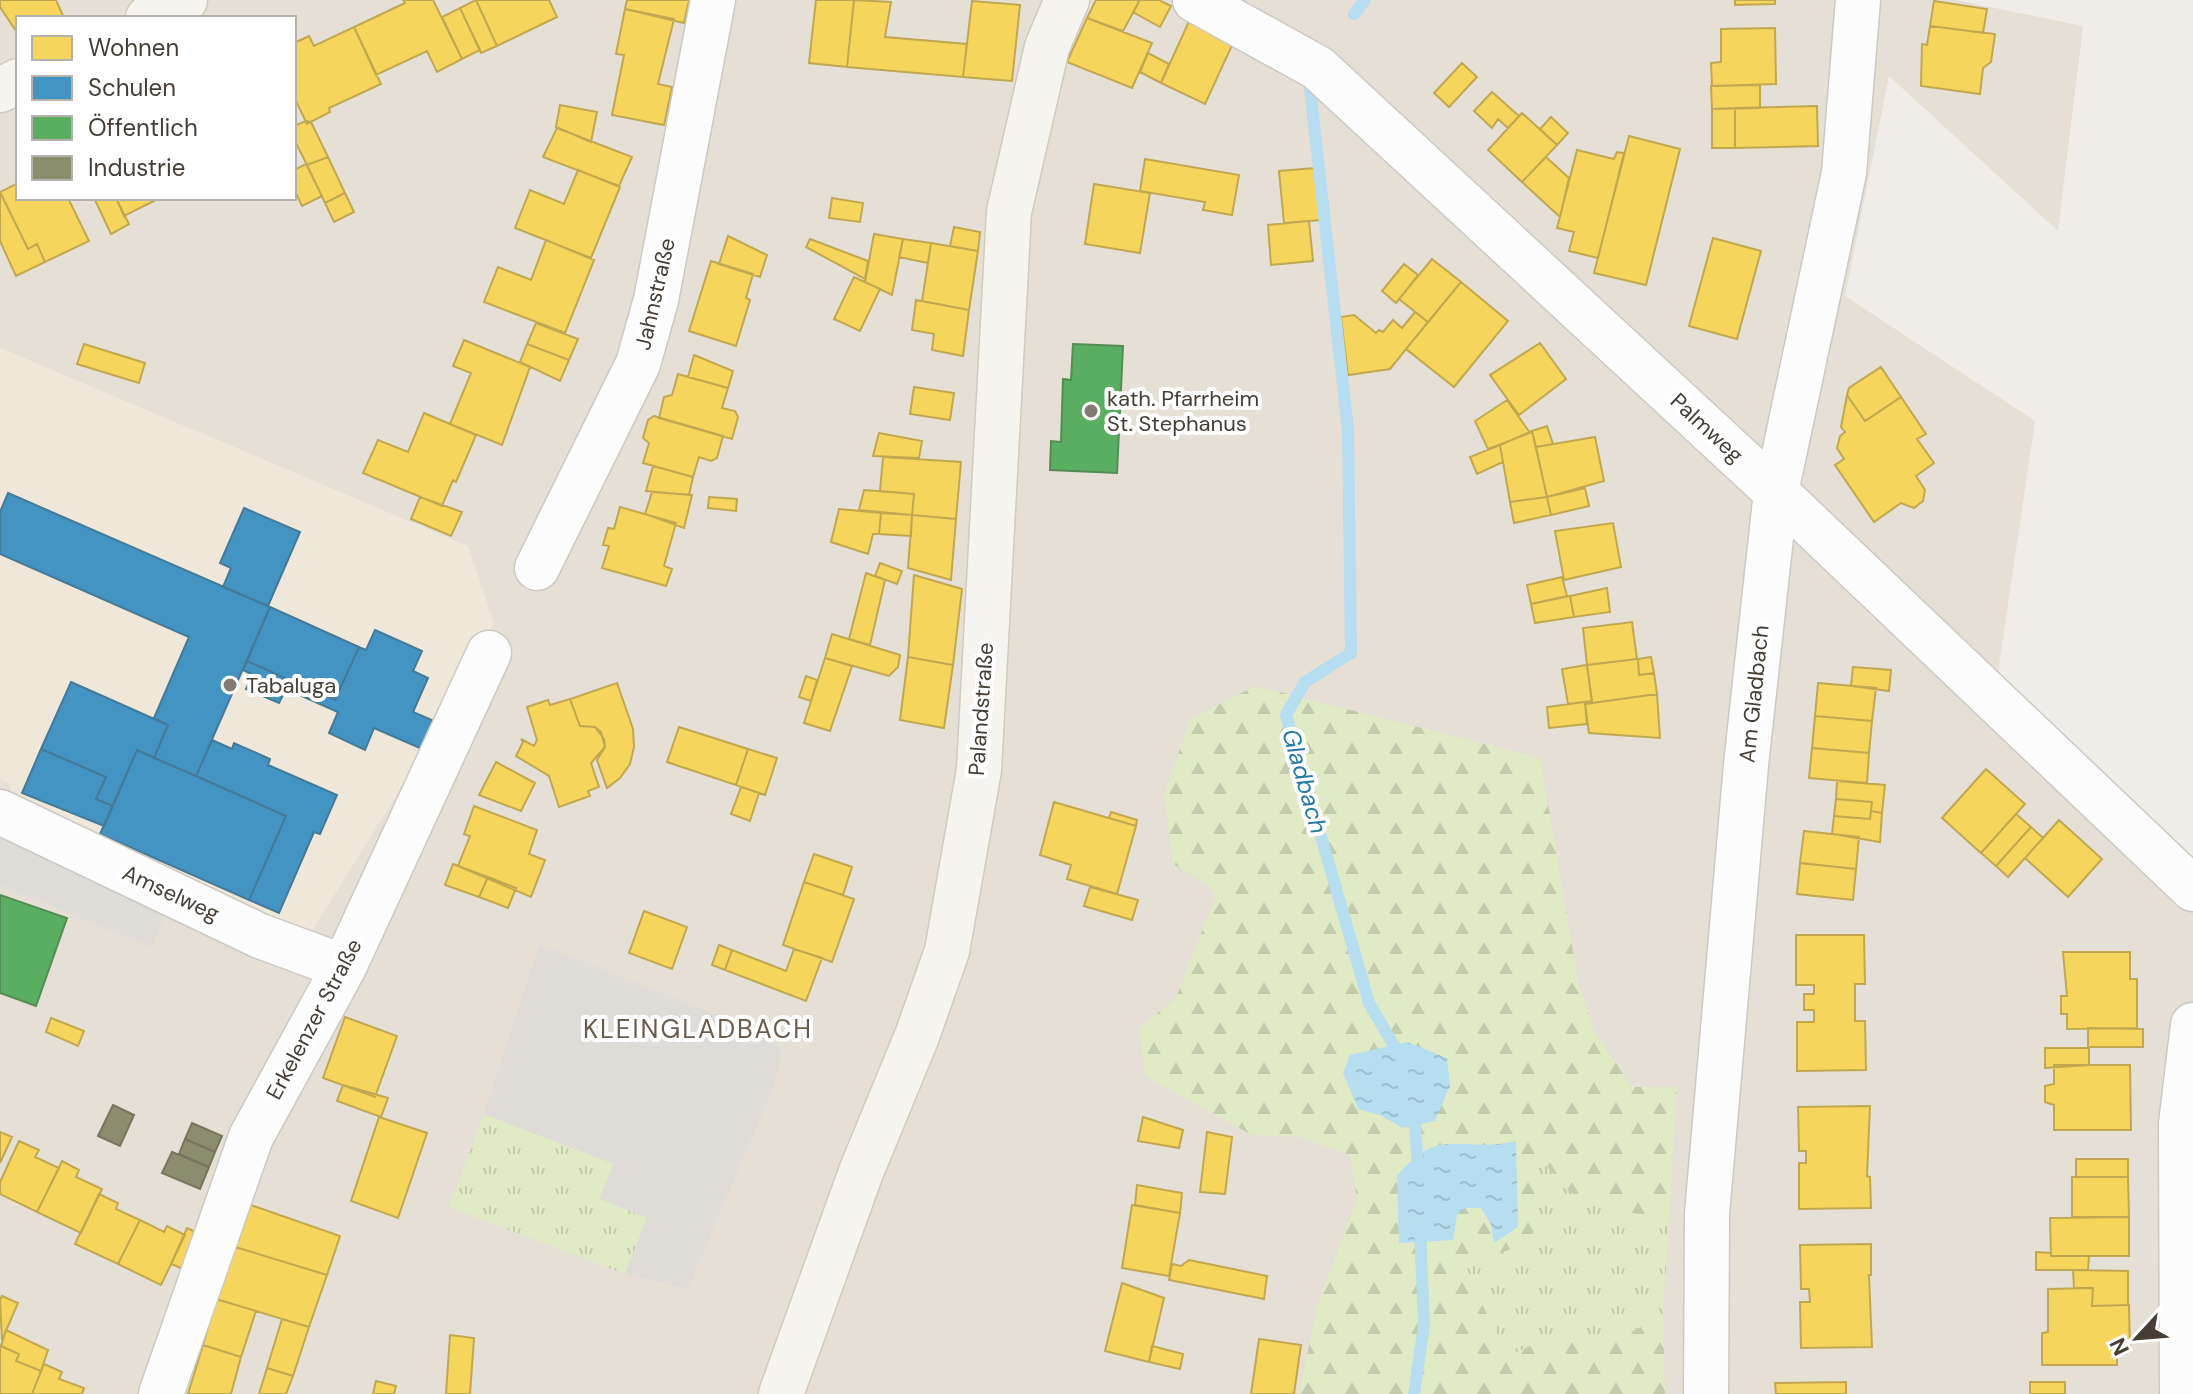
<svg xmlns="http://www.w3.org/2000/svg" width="2193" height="1394" font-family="'DM Sans',sans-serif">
<defs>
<pattern id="grass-tufts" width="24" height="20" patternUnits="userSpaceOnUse" patternTransform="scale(2)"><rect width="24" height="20" fill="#e0ebc6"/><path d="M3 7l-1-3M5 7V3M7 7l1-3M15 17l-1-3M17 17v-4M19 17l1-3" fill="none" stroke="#c2cbab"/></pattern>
<pattern id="forest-firs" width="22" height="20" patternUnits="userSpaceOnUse" patternTransform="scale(2)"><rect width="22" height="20" fill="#e0ebc6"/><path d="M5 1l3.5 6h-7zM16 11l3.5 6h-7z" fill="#c2cbab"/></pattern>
<pattern id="water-ripples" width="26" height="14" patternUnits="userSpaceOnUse" patternTransform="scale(2)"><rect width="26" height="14" fill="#b6ddf0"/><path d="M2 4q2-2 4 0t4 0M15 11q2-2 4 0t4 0" fill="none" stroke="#9ebfce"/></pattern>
</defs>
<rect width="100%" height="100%" fill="#f0ede8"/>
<path fill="#e5dfd5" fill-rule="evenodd" d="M0,0H1956L2083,26L2058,231L1889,76L1845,296L2035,421L1997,679L2193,904V1394H0ZM18,18H294V198H18Z"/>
<path fill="#efe8da" d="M0,348L468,546L494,623L426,748L310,934L7,797L12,785L0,779Z"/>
<path fill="url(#grass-tufts)" d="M484,1114L613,1164L647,1217L625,1274L449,1207Z
M1536,1154L1607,1209L1669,1218L1663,1316L1617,1339L1550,1336L1507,1357L1462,1264L1533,1242Z"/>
<path fill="url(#forest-firs)" d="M1255,686L1540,758L1579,986L1595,1032L1632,1087H1677L1669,1218L1607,1209L1568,1191L1537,1155L1533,1242L1463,1265L1508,1357L1550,1336L1617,1339L1663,1316L1665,1394H1299L1317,1307L1357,1198L1350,1155L1300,1137L1252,1135L1145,1076L1140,1028L1176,998L1216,896L1208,885L1173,864L1164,794L1191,719Z"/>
<path fill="#dfdcd8" d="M0,826L170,903L151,947L0,885Z
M540,944L771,1036L781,1052L775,1084L688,1288L625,1274L647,1218L600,1199L613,1164L484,1114Z"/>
<path fill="url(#water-ripples)" d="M1407,1042L1447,1058L1450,1086L1435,1121L1402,1128L1382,1116L1358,1109L1343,1073L1350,1055Z
M1516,1141L1518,1227L1494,1243L1491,1225L1481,1208H1465L1457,1215L1453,1240L1399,1243L1397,1176C1440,1124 1461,1154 1516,1141Z"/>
<path fill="#f6d55c" stroke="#c1a850" stroke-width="2" d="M0,0H56L64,18H18V34L0,7Z
M403,0H433L462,59L437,72L427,51L376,75L354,27L405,3Z
M476,0H549L557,17L497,46Z
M476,0L497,46L481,53L460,8Z
M627,0H689L684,23L625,9Z
M816,0H854L847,67L809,63Z
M854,0L891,2L885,37L967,44L963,77L847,67Z
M1096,0H1140L1123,31L1087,18Z
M1140,0H1159L1171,6L1160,27L1133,12Z
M1735,0H1775V4L1735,5Z
M972,1L1020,5L1012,81L963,77Z
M1934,1L1987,9L1983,33L1930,26Z
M460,8L480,50L462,59L442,17Z
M625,9L674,19L658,84L672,87L664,125L612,115L624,55L616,54Z
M1087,18L1152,43L1132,88L1067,62Z
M1190,19L1234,41L1205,104L1161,83Z
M1930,26L1995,34L1991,62L1983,68L1980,94L1921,86L1922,44L1927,45Z
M354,27L381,84L329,108L330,112L307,124L294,97V43L309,36L314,46Z
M1775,28L1776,84L1712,86L1711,63L1721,62V29Z
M1148,53L1169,64L1161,83L1140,72Z
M1462,63L1477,77L1449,107L1434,93Z
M1760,85V108L1712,109L1711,86Z
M1492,92L1519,116L1508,128L1498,119L1492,128L1474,111Z
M560,105L597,112L591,142L556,127Z
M1817,106L1818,146L1735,148V108Z
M1735,108V148H1712V109Z
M1522,113L1557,145L1522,182L1488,150Z
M1551,117L1568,133L1557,145L1540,129Z
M306,121L311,122L328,157L307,165L294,139V126Z
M557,128L632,157L619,186L543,157Z
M1629,136L1680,149L1646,285L1594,273Z
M1577,150L1614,159L1617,152L1624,153L1598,258L1569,251L1574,232L1557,228Z
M328,157L345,193L325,203L307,165Z
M1546,157L1569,178L1560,217L1522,182Z
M1145,159L1239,175L1232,215L1203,210L1205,202L1140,191Z
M306,164L322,196L302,206L294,189V170Z
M1315,168L1321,220L1284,223L1279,171Z
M578,170L620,187L591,258L515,228L530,190L564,204Z
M18,183V198H68L89,241L45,262L37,244L28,249L0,192Z
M1094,184L1150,193L1140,253L1085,244Z
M0,192L28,249L37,244L45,262L16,276L0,241Z
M345,193L354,212L334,222L325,203Z
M94,198H116L129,224L111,234Z
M116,198H153L154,201L124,216Z
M832,198L863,203L860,222L829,218Z
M1309,221L1313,261L1271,265L1268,225Z
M954,227L980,232L978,251L950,246Z
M874,234L903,239L892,295L865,282Z
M728,236L767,255L760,277L719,264Z
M1713,238L1761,251L1737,339L1689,326Z
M810,239L868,261L865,279L806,247Z
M903,239L931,243L928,263L899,257Z
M546,240L594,260L565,333L484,302L498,267L531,280Z
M931,243L978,251L969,310L922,301Z
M1432,259L1461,282L1428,322L1399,299Z
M711,261L753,274L746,298L750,300L736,346L689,331Z
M1404,264L1418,275L1396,303L1382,291Z
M854,277L880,289L860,331L834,319Z
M1461,282L1508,321L1454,387L1406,349Z
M916,300L969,310L963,356L932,350L934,334L912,330Z
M1415,312L1428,322L1390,369L1348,375L1341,317L1354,315L1376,333L1379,330L1383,332L1393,320L1402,328Z
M536,323L578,339L569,360L527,344Z
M464,340L530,367L502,445L450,424L471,373L453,366Z
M1540,343L1566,379L1519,415L1490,375Z
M84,344L145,363L139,383L77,364Z
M527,344L569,360L560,381L520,362Z
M694,355L733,371L728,388L688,377Z
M1881,367L1901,397L1865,421L1847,395L1849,388Z
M678,374L728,388L722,408L735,411L738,417L732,439L659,418L664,397L672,395Z
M914,387L954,393L950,420L910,414Z
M1847,395L1865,421L1901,397L1926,434L1917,439L1934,463L1916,476L1925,490L1923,501L1914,508L1901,503L1874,522L1835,465L1844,459L1837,448L1840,436L1845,432L1841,427Z
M1507,400L1530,433L1488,449L1475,421Z
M424,413L476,435L456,482L453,480L442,506L363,473L378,440L408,452Z
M654,416L723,436L717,458L711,461L699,457L693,477L643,463L649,443L643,438L648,420Z
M1547,426L1553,444L1536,447L1532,431Z
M1532,431L1547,497L1510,502L1500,445Z
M879,433L922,441L919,458L873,456Z
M1595,437L1604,481L1547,497L1536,447Z
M1500,445L1503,462L1477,474L1470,457Z
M883,457L961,462L956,519L912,515L914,494L880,491Z
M653,466L693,477L689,495L646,491Z
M1585,488L1589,506L1551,515L1547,497Z
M864,490L914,494L912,515L859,510Z
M652,492L692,495L684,528L645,514Z
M420,497L462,512L451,536L411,519Z
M709,497L737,499L736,511L708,508Z
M1547,497L1551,515L1514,523L1510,502Z
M620,507L676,523L664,566L672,569L666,586L602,568L609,546L603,545L608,528L614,529Z
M839,509L881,513L879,534H873L868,554L831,542Z
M881,513L912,515L911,536L879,534Z
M912,515L956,519L951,580L908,568Z
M1613,523L1621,567L1564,580L1555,531Z
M880,563L902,571L897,584L875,576Z
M866,573L885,580L870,645L849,639Z
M914,575L962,589L953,665L908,657Z
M1562,577L1567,596L1531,604L1527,585Z
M1607,588L1610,612L1574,617L1570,596Z
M1570,596L1574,617L1535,623L1531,604Z
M1632,622L1637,659L1587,665L1583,628Z
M832,634L900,655L898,667L889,676L825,658Z
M908,657L953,665L944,728L900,720Z
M1651,657L1654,673L1639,675L1638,659Z
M825,658L852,666L830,731L804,723Z
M1638,659L1639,675L1654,673L1657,694L1592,703L1587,665Z
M1587,665L1592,701L1568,704L1562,669Z
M1853,667L1891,670L1889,691L1851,686Z
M806,676L817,680L811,701L799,697Z
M617,683L633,729L634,747L630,764L620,778L607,788L597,760L605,747L604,739L595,727L580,726L570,699Z
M1818,683L1876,688L1872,721L1815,716Z
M1657,694L1660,738L1589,733L1585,704Z
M570,699L580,726L595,727L601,732L605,747L591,763L599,787L588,791L590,796L559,807L549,776L516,756L523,742L521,739L534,746L537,740L527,707L548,700L550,705Z
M1592,701L1585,704L1587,724L1549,728L1547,707Z
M1815,716L1872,721L1869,753L1812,748Z
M679,727L748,749L736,785L667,762Z
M1812,748L1869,753L1867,783L1809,778Z
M748,749L777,758L765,795L736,785Z
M496,762L535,783L521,811L479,795Z
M1986,769L2025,804L1981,853L1942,818Z
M1837,781L1885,785L1882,813L1871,811L1872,802L1836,799Z
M741,787L759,793L750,821L731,814Z
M1836,799L1872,802L1870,819L1834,816Z
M1054,802L1136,826L1117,894L1067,879L1071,865L1040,855Z
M474,806L537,830L529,854L545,860L531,897L458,866L470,836L464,834Z
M1871,811L1882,813L1880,842L1832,834L1834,816L1870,819Z
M1111,812L1137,820L1136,826L1109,818Z
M2016,814L2031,827L1996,866L1981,853Z
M2059,820L2102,859L2068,897L2025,858Z
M2031,827L2043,838L2008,877L1996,866Z
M1804,831L1859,837L1856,869L1800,863Z
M814,854L852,867L843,895L804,882Z
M1800,863L1856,869L1853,900L1797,894Z
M453,864L488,877L479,897L445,885Z
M488,877L516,888L508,908L479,897Z
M804,882L854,899L832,962L783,945Z
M1090,887L1138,900L1132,920L1084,906Z
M644,911L687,927L672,969L629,953Z
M1796,935H1864L1865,984H1855V1021H1865L1866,1070L1797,1071V1022H1814V1010H1804V994H1814V985H1796Z
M719,945L732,950L725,970L712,965Z
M794,949L822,958L806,1001L725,970L732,950L786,971Z
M2063,952H2130V979H2137V1028L2067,1029V1014H2061V996H2067Z
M345,1017L397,1036L375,1097L323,1078Z
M51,1018L84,1031L78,1046L46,1032Z
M2088,1028L2143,1029V1047H2088Z
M2045,1048H2089V1065L2045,1068Z
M2054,1065H2130L2131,1130H2054V1105L2045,1102V1086L2054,1084Z
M343,1085L388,1098L381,1117L337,1101Z
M1870,1106L1867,1176L1870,1177L1871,1208L1799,1209V1163H1806V1151H1799L1798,1107Z
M379,1117L427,1133L398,1218L351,1201Z
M1143,1117L1183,1130L1179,1148L1138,1141Z
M0,1132L12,1137L0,1163Z
M1207,1132L1232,1137L1225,1194L1200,1192Z
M19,1141L39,1150L35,1157L59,1168L37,1212L0,1194V1182Z
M2076,1159H2128V1177H2076Z
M62,1161L79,1170L76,1177L102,1189L81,1233L37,1212Z
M2072,1177H2128L2129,1217H2072Z
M1137,1185L1182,1193L1180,1213L1135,1205Z
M99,1194L118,1203L116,1209L140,1220L118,1264L75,1244Z
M245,1203L340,1236L327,1275L232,1246Z
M1132,1205L1180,1213L1169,1276L1122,1268Z
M2129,1217V1256H2051L2050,1218Z
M140,1220L164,1232L167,1226L185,1235L161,1285L118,1264Z
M187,1228L204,1236L188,1271L171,1264Z
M1871,1244V1275H1869L1872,1347L1801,1348L1800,1302H1810L1809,1289H1801L1800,1245Z
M232,1246L327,1275L309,1327L216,1299Z
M2036,1252L2051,1253V1256H2089L2088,1270H2036Z
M1189,1260L1267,1276L1264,1299L1169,1280L1172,1264L1181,1266Z
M2073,1270L2128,1271V1305L2092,1306L2093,1288H2074Z
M1122,1283L1164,1298L1149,1362L1105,1351Z
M2093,1288L2092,1306L2129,1305L2130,1351L2117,1350V1365H2042V1333L2048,1332V1289Z
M2,1296L18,1303L2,1340L0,1300Z
M216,1299L256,1311L241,1357L203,1345Z
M282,1319L309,1327L293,1376L267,1368Z
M6,1330L48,1350L41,1371L16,1361L19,1354L1,1346Z
M450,1335L474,1338L470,1394H446Z
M1259,1339L1301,1345L1294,1394H1251Z
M203,1345L241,1357L231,1394H188Z
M0,1346L19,1354L16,1361L41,1371L32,1394H0Z
M1152,1346L1183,1354L1180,1369L1149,1362Z
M44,1364L62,1372L59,1379L84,1388L82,1394H32Z
M267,1368L293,1376L286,1394H259Z
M376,1381L396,1386L394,1394H373Z
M1846,1382V1394H1776L1775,1383Z
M2030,1382H2065V1394H2030Z"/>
<path fill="#4393c3" stroke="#447a98" stroke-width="2" d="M8,493L270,607L196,776L154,758L168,725L154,718L189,637L0,554V512Z
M244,508L300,532L268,606L223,587L231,568L220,563Z
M270,607L359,647L335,700L247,661Z
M375,630L422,651L413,671L428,678L413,712L434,721L422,749L374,728L365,750L329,733L338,712L286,689L279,703L246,689L253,675L243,670L247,661L335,700L359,647L366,650Z
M71,682L168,725L154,758L137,750L113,806L96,799L106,777L41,749Z
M212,740L232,749L234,743L270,759L268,765L337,795L320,834L314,832L279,913L249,900L286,816L196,776Z
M41,749L106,777L96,799L113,806L104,826L22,793Z
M137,750L286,816L249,900L100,834Z"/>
<path fill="#5aae61" stroke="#548c54" stroke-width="2" d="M1073,344L1123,346L1117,473L1050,470L1051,441L1061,442L1063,379L1071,380Z
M0,895L67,918L36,1006L0,993Z"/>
<path fill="#8c8c6e" stroke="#77755d" stroke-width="2" d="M113,1105L134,1115L120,1146L98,1136Z
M192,1123L222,1136L215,1152L185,1139Z
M185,1139L215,1152L209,1167L179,1154Z
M172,1152L209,1167L200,1189L162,1173Z"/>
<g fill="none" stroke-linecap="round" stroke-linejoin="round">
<path stroke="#b6ddf0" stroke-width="12" d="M1354,14L1365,0
M1310,88L1348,430L1351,653L1305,682L1286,715L1369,1003L1401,1058
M1414,1110L1418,1168
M1414,1394L1424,1325L1420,1226"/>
<defs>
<path id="street" d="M1195,0L1318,68L1776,492L2193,889
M537,568L638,364L656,300L713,0
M0,812L260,936L344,967
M161,1394L251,1137L344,967L489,653
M1706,1394L1707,1214L1746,765L1776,492L1844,173L1858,0
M2182,1394L2181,1124L2193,1025"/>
<path id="secondary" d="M148,18L185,0
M0,90L18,81
M781,1394L861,1172L917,1036L947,951L979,770L1009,212L1047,47L1067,0"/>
</defs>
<use href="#street" stroke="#ccc9c4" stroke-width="47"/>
<use href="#secondary" stroke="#d0cabf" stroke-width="47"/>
<use href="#street" stroke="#fdfcfc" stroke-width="44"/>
<use href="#secondary" stroke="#f6f4ee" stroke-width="44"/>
</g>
<g fill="#827b73" stroke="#fff" stroke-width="3">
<circle cx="1091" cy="411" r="8"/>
<circle cx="230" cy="685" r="8"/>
</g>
<g text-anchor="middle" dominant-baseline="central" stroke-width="8" stroke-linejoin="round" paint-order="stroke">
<g font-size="22" fill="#463e34" stroke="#fff">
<text transform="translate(655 294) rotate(-77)">Jahnstraße</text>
<text transform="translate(1707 428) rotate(43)">Palmweg</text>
<text transform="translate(1754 694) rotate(-84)">Am Gladbach</text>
<text transform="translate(981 709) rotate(-86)">Palandstraße</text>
<text transform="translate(171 893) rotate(25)">Amselweg</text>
<text transform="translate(314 1019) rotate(-62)">Erkelenzer Straße</text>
</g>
<g font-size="22" fill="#463e34" stroke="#fff" text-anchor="start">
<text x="1107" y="398">kath. Pfarrheim<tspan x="1107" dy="25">St. Stephanus</tspan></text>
<text x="246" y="685">Tabaluga</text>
</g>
<g font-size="24" font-style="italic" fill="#2578a7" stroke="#fff">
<text transform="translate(1305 781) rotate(74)">Gladbach</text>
</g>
<g font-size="26" letter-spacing="2" fill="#6a5b4b" stroke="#fff">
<text x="698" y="1029">KLEINGLADBACH</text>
</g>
</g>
<rect x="16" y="16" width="280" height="184" fill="#ffffff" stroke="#b5b2ae" stroke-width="2"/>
<rect x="32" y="36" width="40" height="24" fill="#f6d55c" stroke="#b5b2ae" stroke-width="2"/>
<text x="88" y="56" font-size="24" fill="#463e34">Wohnen</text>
<rect x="32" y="76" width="40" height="24" fill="#4393c3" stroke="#b5b2ae" stroke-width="2"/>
<text x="88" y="96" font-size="24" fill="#463e34">Schulen</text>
<rect x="32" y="116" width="40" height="24" fill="#5aae61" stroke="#b5b2ae" stroke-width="2"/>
<text x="88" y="136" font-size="24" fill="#463e34">Öffentlich</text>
<rect x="32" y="156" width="40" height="24" fill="#8c8c6e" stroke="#b5b2ae" stroke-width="2"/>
<text x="88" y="176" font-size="24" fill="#463e34">Industrie</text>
<g transform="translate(2137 1338) rotate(244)" stroke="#ffffff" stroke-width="6" paint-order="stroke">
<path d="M0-6L14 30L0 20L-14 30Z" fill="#463e34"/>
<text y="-12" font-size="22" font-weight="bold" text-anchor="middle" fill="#463e34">N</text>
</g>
</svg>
